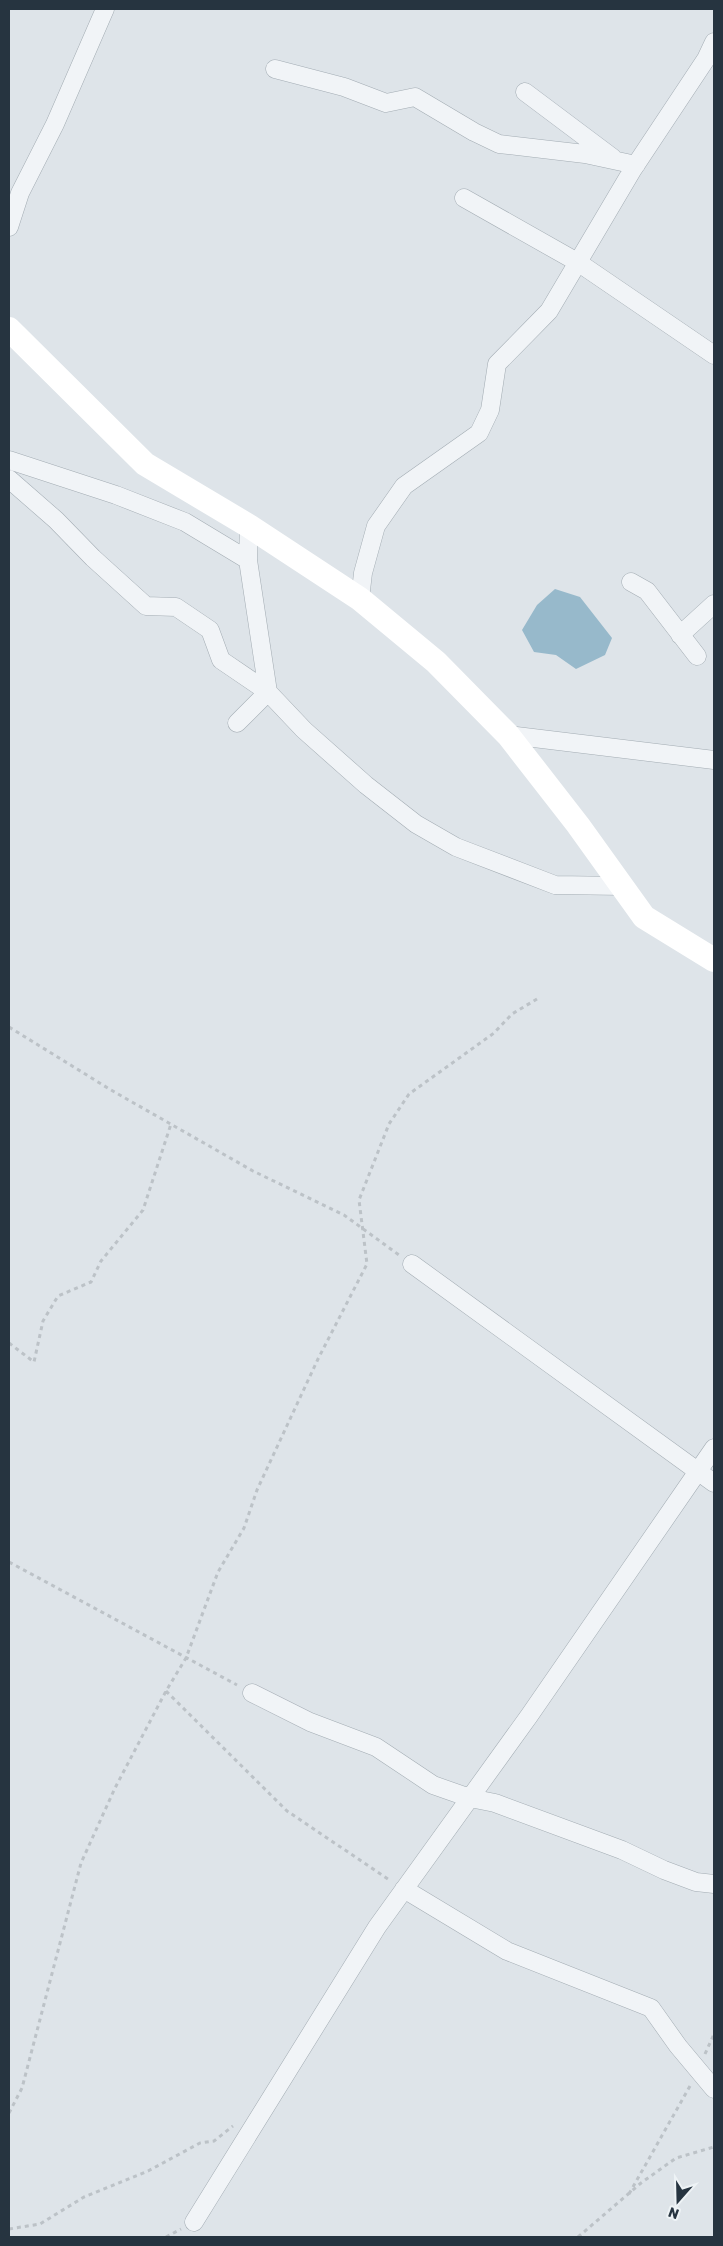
<svg xmlns="http://www.w3.org/2000/svg" width="723" height="2246" font-family="Rubik,sans-serif">
<rect width="100%" height="100%" fill="#dee4e9"/>
<path fill="#97b9cb" d="M555,589L580,597L612,638L605,655L576,669L556,655L534,652L522,630L537,605Z"/>
<g fill="none" stroke-linecap="round" stroke-linejoin="round">
<defs>
<path id="street" d="M275,69L344,87L386,103L415,97L474,132L499,144L585,154L636,165
M525,92L613,158
M464,198L579,263L714,355
M9,227L20,193L55,124L105,9
M9,460L116,495L185,522L248,560
M9,479L56,520L93,558L146,606L176,607L210,630L221,660L268,692L304,730L366,785L416,824L456,847L555,885L623,886
M631,582L647,591L697,656
M360,599L363,573L376,526L404,486L479,433L490,410L497,364L549,311L633,169L706,59L714,42
M680,635L714,604
M237,723L268,692L248,560L249,526
M508,735L714,760
M412,1264L714,1483
M252,1693L310,1722L376,1747L433,1785L470,1798L495,1803L622,1850L664,1870L696,1882L714,1884
M404,1889L507,1951L651,2008L678,2046L714,2089
M194,2222L377,1927L529,1716L714,1448"/>
</defs>
<use href="#street" stroke="#a3acb3" stroke-width="19"/>
<path stroke="#bcc2c7" stroke-width="3" stroke-dasharray="4 4" stroke-linecap="butt" d="M9,1027L111,1090L253,1171L344,1215L399,1255
M9,1343L34,1362L43,1321L58,1296L91,1282L101,1261L143,1210L171,1124
M9,1562L237,1685
M166,1691L287,1811L391,1881
M705,2054L714,2034
M9,2113L22,2088L81,1863L115,1788L166,1691L186,1658L218,1572L244,1528L257,1490L318,1359L367,1264L359,1200L389,1124L409,1094L494,1033L512,1014L537,999
M629,2194L690,2086
M9,2229L40,2224L84,2197L148,2171L200,2143L214,2141L233,2126
M166,2237L181,2229
M578,2237L641,2183L676,2158L714,2147"/>
<use href="#street" stroke="#f1f4f7" stroke-width="18"/>
<path stroke="#fff" stroke-width="24" d="M9,329L145,464L249,526L360,599L436,662L508,735L578,825L644,917L714,960"/>
</g>
<rect width="723" height="2246" fill="none" stroke="#263440" stroke-width="20"/>
<g transform="translate(678 2201) rotate(200)" stroke="#eef3f6" stroke-width="4" paint-order="stroke">
<path d="M0-4L9 19L0 12L-9 19Z" fill="#263440"/>
<text y="-8" font-size="14" font-weight="bold" text-anchor="middle" fill="#263440">N</text>
</g>
</svg>
